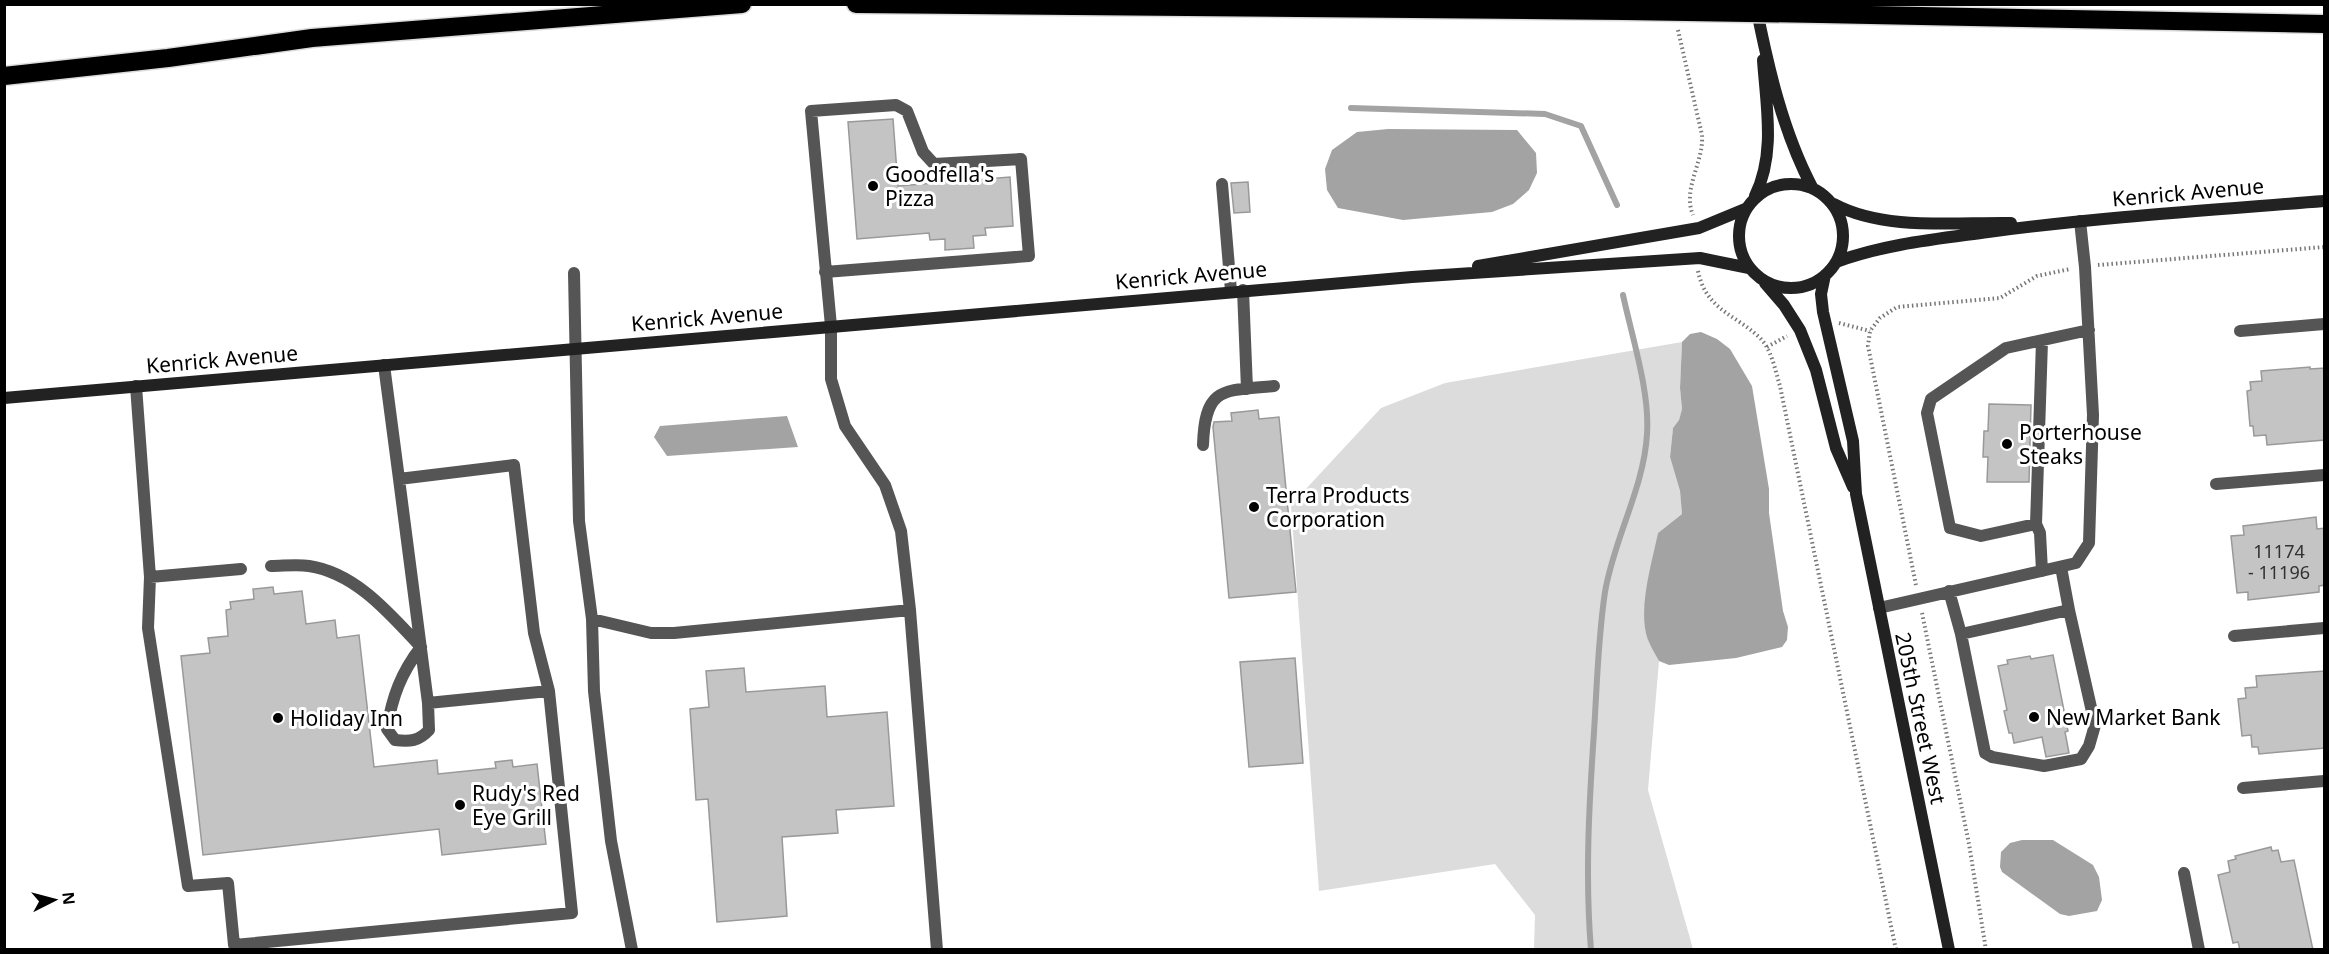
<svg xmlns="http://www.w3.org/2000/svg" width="2329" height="954" font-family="'Noto Sans',sans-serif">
<rect width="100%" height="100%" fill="#fff"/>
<path fill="#dcdcdc" d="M1682,342L1680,388L1682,409L1679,420L1673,428L1670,457L1680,491L1682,514L1658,533L1648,640L1659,661L1648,790L1693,949H1534L1535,915L1495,864L1319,891L1291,505L1381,408L1445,383Z"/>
<path fill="#a3a3a3" d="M1388,129L1517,130L1536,153L1537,173L1529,190L1513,204L1492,212L1403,220L1338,208L1327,190L1325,169L1332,150L1357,132Z
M1701,332L1717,339L1730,349L1752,386L1769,489V513L1783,611L1788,627L1787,640L1782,647L1736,658L1669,665L1659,661C1655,654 1651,647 1648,640C1637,610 1652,563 1658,533L1682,514L1680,491L1670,457L1673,428L1679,420L1682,409L1680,388L1682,342L1690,334Z
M787,416L798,447L667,456L654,437L660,426Z
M2022,840H2053L2093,865L2099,877L2102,900L2097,911L2069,916L2060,914L2002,872L2000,867L2001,852L2010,843Z"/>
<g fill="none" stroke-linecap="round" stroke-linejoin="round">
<path stroke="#a3a3a3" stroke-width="6" d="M1351,108L1545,114L1581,126L1617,205
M1591,950C1585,877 1589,805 1594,732C1597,685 1598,638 1605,592C1614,538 1644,488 1647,434C1650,392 1632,337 1623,295"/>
</g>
<path fill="#c4c4c4" stroke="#999" stroke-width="1.5" d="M893,119L898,186L1010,177L1013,226L985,228L986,235L973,236L974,248L945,250V239L930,240L929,233L857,239L848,122Z
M1248,182L1250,212L1234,213L1231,183Z
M2310,367V369L2325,368V440L2267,445L2266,435L2254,436L2253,426H2250L2247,391L2251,390L2250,382L2262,381L2261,371Z
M1989,404L2031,405L2029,482H1987L1988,457H1983L1984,431H1988Z
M1258,410L1259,419L1279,417L1296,592L1229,598L1213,427L1214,422L1232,421L1231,413Z
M2316,517L2317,529L2325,528V585L2319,586V592L2248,600V592L2237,593L2231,536L2244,535L2243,526Z
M273,587L274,594L302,591L306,624L335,620L337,638L359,635L374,767L437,760L438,774L496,768L495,762L512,760L513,767L537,764L546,844L442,855L439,829L203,855L181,656L210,653L208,638L228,636L226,610L231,609L230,602L254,599L253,589Z
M2053,655L2068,731L2065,732L2069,753L2046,757L2042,737L2014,743L2012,733H2009L2004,711L2007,710L1998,666L2008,664L2007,660L2030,656L2031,659Z
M1295,658L1303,763L1249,767L1240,662Z
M744,668L746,692L825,686L827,717L887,712L894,806L836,810L838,833L782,837L787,916L717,922L708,799L696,800L690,709L709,707L706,671Z
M2325,671V748L2259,754L2258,747H2252L2251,735L2242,736L2238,699L2246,698L2245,688L2257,687L2256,676Z
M2271,847L2272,851L2278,850L2281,862L2294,860L2313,950H2240L2238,942L2233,943L2218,875L2230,872L2228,861L2236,859L2235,856Z"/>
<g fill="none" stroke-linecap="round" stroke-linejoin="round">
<defs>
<path id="highway" d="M856,4L1624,11
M1820,14L2324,24
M4,76L168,58L312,38L742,4"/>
</defs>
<use href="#highway" stroke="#dbdbdb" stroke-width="21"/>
<path stroke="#777" stroke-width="4" stroke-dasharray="1.5 3" stroke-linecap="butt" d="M1678,30L1702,135C1704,162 1682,189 1693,215
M2098,265L2324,247
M1698,271C1706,310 1735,314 1760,338C1772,350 1775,370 1780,386L1896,950
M1839,323L1870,331
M1767,347L1787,336
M1916,585L1868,346L1870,331L1880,318L1897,307L2000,298L2037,276L2070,269
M1922,613L1969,844L1986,950"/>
<path stroke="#555" stroke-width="12" d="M1222,184L1231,291
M825,272L1029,256L1021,159L934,164L923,152L907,111L896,105L811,111L831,326V379L845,426L885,485L901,531L910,610L937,950
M574,273L579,521L592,619L594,691L611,841L632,950
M1243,290L1247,389
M2240,331L2324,324
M136,386L150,577L148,628L188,886L228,883L234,945L572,913L549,691L534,633L514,465L399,479L384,365
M1203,445C1205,386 1223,391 1274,386
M399,479L428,703L549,691
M2216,484L2324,475
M2036,524L2042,341
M271,566C283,566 297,564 309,566C356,573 390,614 421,647C401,673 392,697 387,729L395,740C410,742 419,741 429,730L428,703
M2042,571L2040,533L2036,524L1981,536L1950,528L1927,413L1931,399L2006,348L2089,330
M150,577L241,569
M1949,591L1961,634L2069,610L2061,567
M1879,608L2076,563L2089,543L2093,415L2085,267L2080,221
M592,619L651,633H674L910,610
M1961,634L1985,753L1992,757L2044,766L2081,759L2089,746L2095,725L2069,610
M2234,636L2324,628
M2243,788L2324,781
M2184,873L2199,950"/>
<path stroke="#222" stroke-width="12" d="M1756,6C1768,67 1783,132 1812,187
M1739 236a52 52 0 1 1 104 0a52 52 0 1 1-104 0Z
M1755,196C1776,153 1766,105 1763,60
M1834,204C1884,231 1955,222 2011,223
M1836,262C1885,244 1937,239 1988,232C2100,217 2212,210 2324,201
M1478,266L1699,228L1745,209
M1825,275L1821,294L1823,312L1853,441L1856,494L1949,950
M1765,283L1784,305L1800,330L1816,370L1836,448L1853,487
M4,398L1412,277L1700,258L1749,268"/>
<use href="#highway" stroke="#000" stroke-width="18"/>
<defs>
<path id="highway-bridge" d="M1624,11L1820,14"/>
</defs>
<use href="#highway-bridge" stroke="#dbdbdb" stroke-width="21" stroke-linecap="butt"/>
<use href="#highway-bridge" stroke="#000" stroke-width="18"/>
</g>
<g fill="#000" stroke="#fff" stroke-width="2">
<circle cx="873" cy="186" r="6"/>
<circle cx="2007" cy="444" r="6"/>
<circle cx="1254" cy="507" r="6"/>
<circle cx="2034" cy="717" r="6"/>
<circle cx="278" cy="718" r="6"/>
<circle cx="460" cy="805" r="6"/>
</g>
<g text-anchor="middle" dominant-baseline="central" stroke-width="6" stroke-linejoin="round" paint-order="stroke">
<g font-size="18" fill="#313131">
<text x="2279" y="551">11174<tspan x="2279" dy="21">- 11196</tspan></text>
</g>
<g font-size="21" fill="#000" stroke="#fff" text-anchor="start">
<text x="885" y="174">Goodfella's<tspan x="885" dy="24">Pizza</tspan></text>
<text x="2019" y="432">Porterhouse<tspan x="2019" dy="24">Steaks</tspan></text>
<text x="1266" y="495">Terra Products<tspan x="1266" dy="24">Corporation</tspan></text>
<text x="2046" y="717">New Market Bank</text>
<text x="290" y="718">Holiday Inn</text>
<text x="472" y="793">Rudy's Red<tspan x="472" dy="24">Eye Grill</tspan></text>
</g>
<g font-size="21" fill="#000" stroke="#fff">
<text transform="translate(2188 192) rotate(-5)">Kenrick Avenue</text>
<text transform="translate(1191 275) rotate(-5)">Kenrick Avenue</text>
<text transform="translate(707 317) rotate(-5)">Kenrick Avenue</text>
<text transform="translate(222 359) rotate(-5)">Kenrick Avenue</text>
<text transform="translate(1921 718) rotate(78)">205th Street West</text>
</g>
</g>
<rect width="2329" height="954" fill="none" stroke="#000000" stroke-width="12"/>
<g transform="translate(54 900) rotate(84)" stroke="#ffffff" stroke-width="4.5" paint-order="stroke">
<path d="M0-4.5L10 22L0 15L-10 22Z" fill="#000000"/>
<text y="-9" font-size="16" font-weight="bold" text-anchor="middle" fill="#000000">N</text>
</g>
</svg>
